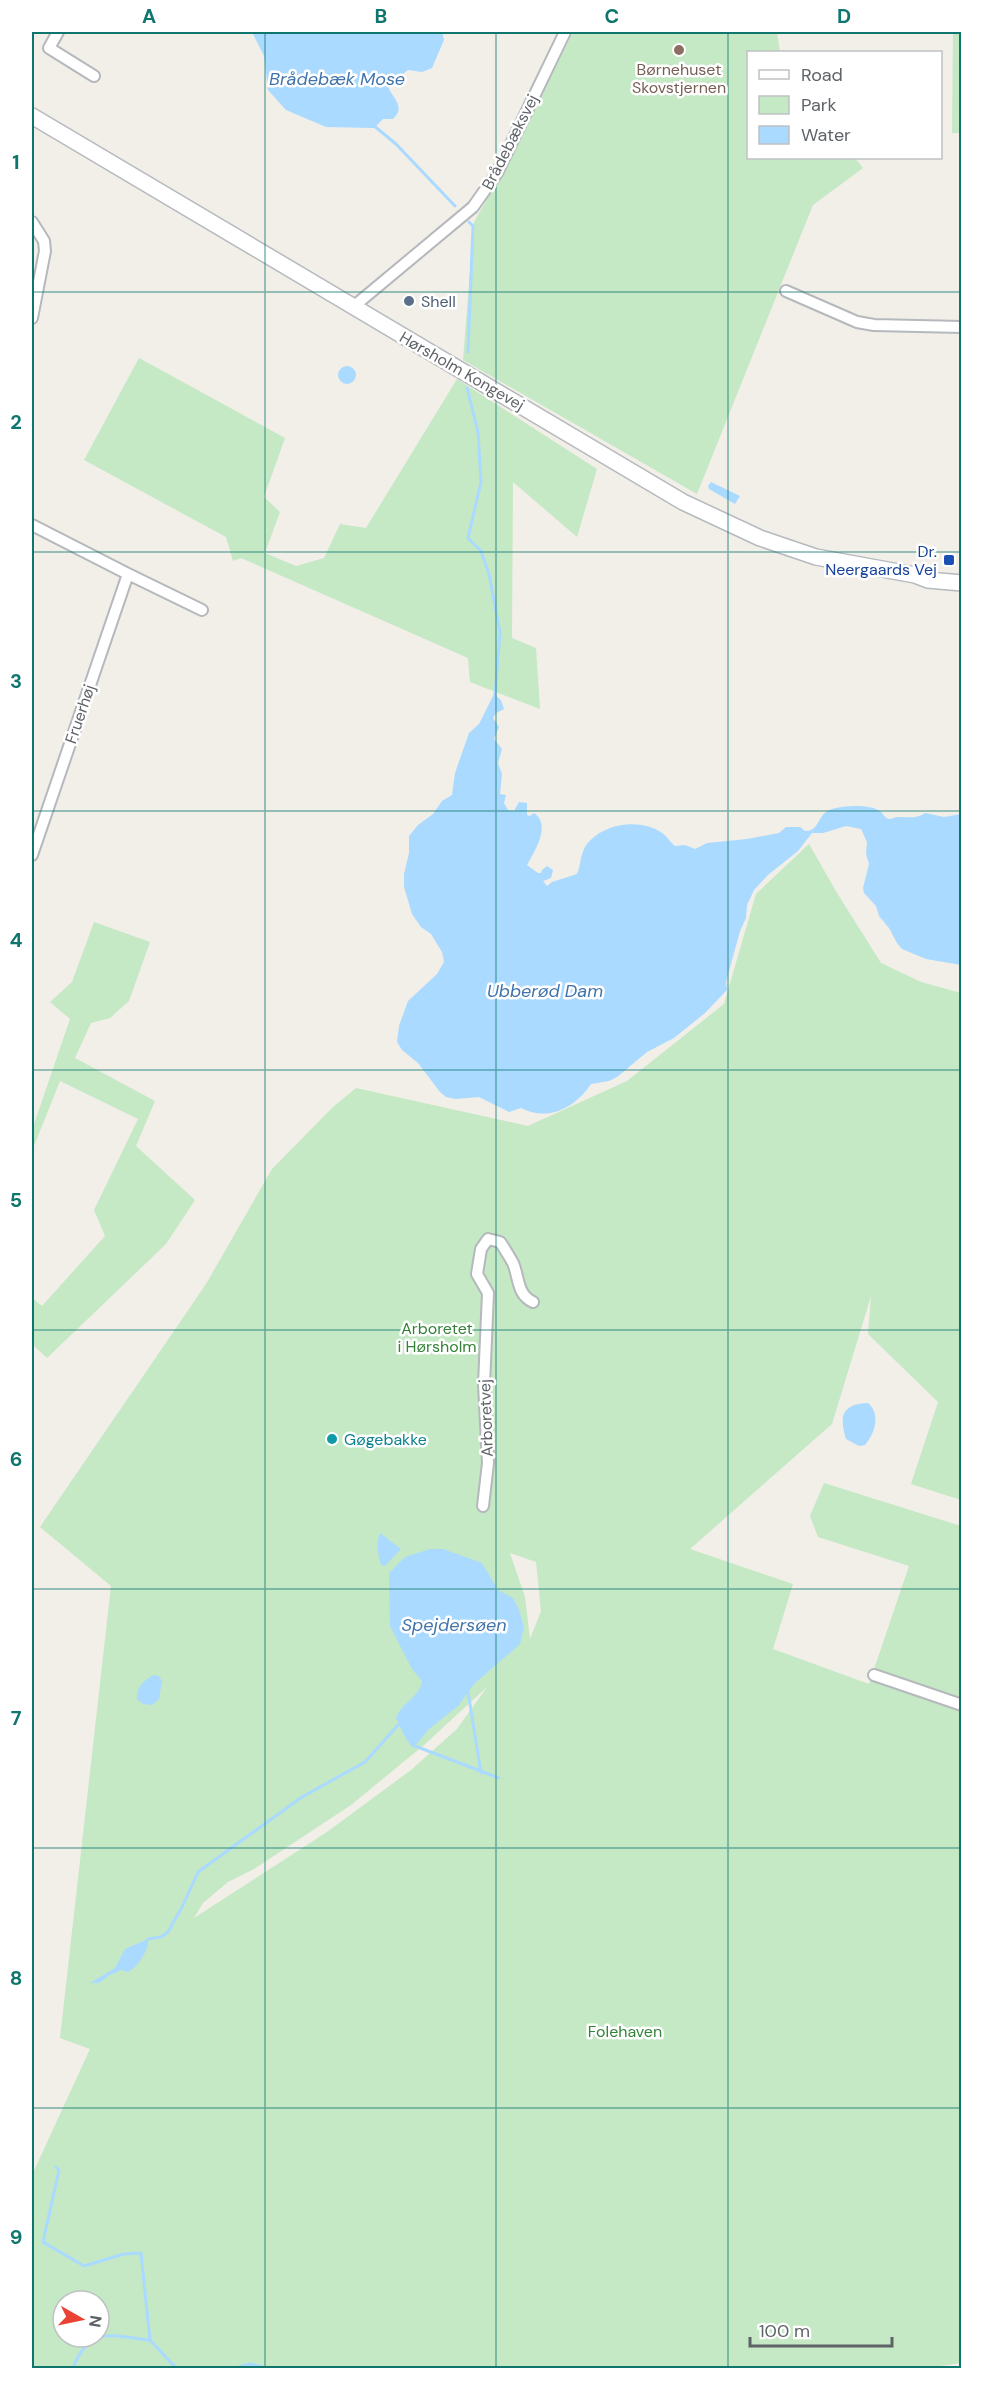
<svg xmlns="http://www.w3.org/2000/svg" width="993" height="2400" font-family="'DM Sans',sans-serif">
<rect width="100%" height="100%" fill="#f1efe8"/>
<path fill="#c5e8c5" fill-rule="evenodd" d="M573,32H777L780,52H748V158H855L863,168L813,205L697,494L463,360L474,222L512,156Z
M953,32H961V133H952Z
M139,358L285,438L264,497L280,512L265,553L296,566L324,558L340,524L366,528L457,379L597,469L577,537L513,482L512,638L536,648L540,709L470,682L468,658L241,558L233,561L226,537L84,460Z
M809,844L837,893L881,963L921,982L961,993V1500L911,1484L938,1402L868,1334L871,1296L832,1424L690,1549L793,1584L773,1649L869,1684L909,1566L818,1537L810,1516L824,1483L961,1526V2363L926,2368H32V2175L90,2049L60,2038L111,1586L40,1527L206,1284L272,1169L333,1107L356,1088L528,1126L627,1081L724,1004L756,894ZM510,1553L536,1562L541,1611L530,1639L525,1597ZM487,1687L457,1729L411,1770L327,1832L194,1918L203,1903L228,1882L254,1869L351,1805L424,1745ZM63,2301H99V2337H63Z
M94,922L150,942L129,1001L110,1018L91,1023L75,1058L155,1101L136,1146L195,1200L166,1244L47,1358L32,1344V1298L42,1306L105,1236L94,1210L138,1119L60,1081L32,1151V1130L70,1019L50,1002L72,982Z"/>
<path fill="#aadaff" d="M252,32H442L444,40L432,68L422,72L408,70L390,84L389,89C395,100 405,108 393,119H383L374,128L326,127L286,110L268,90L264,56Z
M338 375a9 9 0 1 1 18 0a9 9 0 1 1-18 0Z
M711,482L740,496L735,504L709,489L708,486Z
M494,694L501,700L504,709L496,713L493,718L499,727L494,739L502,749L498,763L502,774L500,794L506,795L504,803L508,810L514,811L519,802L527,803V815L530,816L534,813C552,825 534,852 527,865L538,873H541L542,870L547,866L553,870L551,878L543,881L547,886L552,882L577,874C581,865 580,856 585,847C600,824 639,817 662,833C667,836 670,842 675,846L685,845L695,849L707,843L747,839L779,833L786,827H800L805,831C820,832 817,813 832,809C844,806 867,804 878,810C883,812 884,818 889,819C892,819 895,817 898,817C909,817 916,819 925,813L944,817L961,814V965L926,959L902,949L897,943L889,928L879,916L876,906L864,893L863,888L869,864L866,854L867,842L861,829L846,826L823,833H812L798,851L768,875L754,890L747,905L746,918L740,931L726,982L727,990L705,1013L674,1038L647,1052L617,1077L609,1081L591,1084C575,1108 548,1122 521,1108L509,1112L479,1097L456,1099L446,1097L440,1092L418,1063L402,1050L397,1042L399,1026L408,1001L437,974L444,962L442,952L431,934L421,927L412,914L404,887V874L409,853V836L418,825L433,814L442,801L452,795L455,773L469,733L479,724Z
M868,1403C881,1414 875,1433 865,1445L859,1446L846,1439C839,1416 842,1404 868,1403Z
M380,1533L401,1549L385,1566L381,1565C378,1556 376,1543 380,1533Z
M430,1549H443L482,1563L498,1590L513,1598L519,1610L524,1627L520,1644L474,1684L458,1706L429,1729L413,1748L405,1737L396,1718C401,1703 421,1696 422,1681L412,1669L390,1626L389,1573L405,1557Z
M154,1675L159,1676L162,1681L159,1699L152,1705L143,1704L137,1699C136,1687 144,1680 154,1675Z
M148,1939C150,1948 138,1967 128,1972L121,1970L108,1976L99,1983H90L115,1968L125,1949Z"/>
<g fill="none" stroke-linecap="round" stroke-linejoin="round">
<path stroke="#aadaff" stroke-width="3" d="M373,125L396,144L455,206
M468,352L473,226L469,222
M467,388L478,432L481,482L468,538L481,551L489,574L500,632L495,695
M468,1692L481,1773
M415,1746L499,1778
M148,1939L161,1937L168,1932L183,1905L198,1872L302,1797L365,1762L398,1725
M56,2167L59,2170L43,2242L84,2266L124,2254L141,2253L150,2340L176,2368
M73,2368C90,2325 111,2336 150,2340
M235,2368L250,2364L267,2368"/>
<defs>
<path id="street" d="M58,32L49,48L94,76
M32,222L44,241L45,251L32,318
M786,291L857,322L874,325L962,327
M353,307L473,207L497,173L565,32
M32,525L128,574L32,855
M128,574L202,610
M483,1506L488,1463L484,1384L488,1293L477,1274L481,1249L488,1239L500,1242C505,1249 509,1256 513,1263C519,1277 517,1295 533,1302
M874,1675L962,1705"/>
<path id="secondary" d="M32,116L683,502L760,538L816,557L915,575L928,580L962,583"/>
</defs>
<use href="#street" stroke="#b5b8bc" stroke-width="14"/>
<use href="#secondary" stroke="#b6babf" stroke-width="18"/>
<use href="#street" stroke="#fff" stroke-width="10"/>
<use href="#secondary" stroke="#fff" stroke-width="15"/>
</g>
<path fill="none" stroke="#0f766e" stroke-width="1.5" stroke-opacity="0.55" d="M265,32V2368M496,32V2368M728,32V2368M32,292H962M32,552H962M32,811H962M32,1070H962M32,1330H962M32,1589H962M32,1848H962M32,2108H962"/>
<circle fill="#8d6e63" stroke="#fff" stroke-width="2" cx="679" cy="50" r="6"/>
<circle fill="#5c6f8a" stroke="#fff" stroke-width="2" cx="409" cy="301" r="6"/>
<rect fill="#1a4fb4" stroke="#fff" stroke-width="2" x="943" y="554" width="12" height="12" rx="3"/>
<circle fill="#0f9aa8" stroke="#fff" stroke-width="2" cx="332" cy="1439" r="6"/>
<g text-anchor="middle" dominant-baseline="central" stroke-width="5" stroke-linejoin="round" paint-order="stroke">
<g font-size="16" fill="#785e54" stroke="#fff">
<text x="679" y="69">Børnehuset<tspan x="679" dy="18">Skovstjernen</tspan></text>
</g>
<g font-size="16" fill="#5f6368" stroke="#fff">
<text transform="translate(510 142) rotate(-63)">Brådebæksvej</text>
<text transform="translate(462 371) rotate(30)">Hørsholm Kongevej</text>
<text transform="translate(80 714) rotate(-71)">Fruerhøj</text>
<text transform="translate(486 1418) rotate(-92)">Arboretvej</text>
</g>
<g font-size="16" fill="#4e5e75" stroke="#fff" text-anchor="start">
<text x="421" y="301">Shell</text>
</g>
<g font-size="16" fill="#164399" stroke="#fff" text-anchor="end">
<text x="937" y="551">Dr.<tspan x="937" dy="18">Neergaards Vej</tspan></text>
</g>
<g font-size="16" fill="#348238" stroke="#fff">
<text x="437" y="1328">Arboretet<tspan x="437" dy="18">i Hørsholm</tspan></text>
<text x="625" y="2031">Folehaven</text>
</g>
<g font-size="16" fill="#0d838f" stroke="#fff" text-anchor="start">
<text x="344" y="1439">Gøgebakke</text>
</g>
<g font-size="18" font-style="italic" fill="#4174aa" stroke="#fff">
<text x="337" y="79">Brådebæk Mose</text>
<text x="545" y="991">Ubberød Dam</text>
<text x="454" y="1625">Spejdersøen</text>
</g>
</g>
<rect width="993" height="2400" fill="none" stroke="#ffffff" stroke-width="66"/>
<rect x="747" y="51" width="195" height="108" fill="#ffffff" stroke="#bfc1c3" stroke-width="1.5"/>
<rect x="759" y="70" width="30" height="9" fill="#ffffff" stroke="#bfc1c3" stroke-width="1.5"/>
<text x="801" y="81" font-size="18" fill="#5f6368">Road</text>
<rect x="759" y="96" width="30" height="18" fill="#c5e8c5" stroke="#bfc1c3" stroke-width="1.5"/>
<text x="801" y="111" font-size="18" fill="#5f6368">Park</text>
<rect x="759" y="126" width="30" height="18" fill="#aadaff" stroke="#bfc1c3" stroke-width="1.5"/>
<text x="801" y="141" font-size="18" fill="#5f6368">Water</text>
<g transform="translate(81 2319) rotate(99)"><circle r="28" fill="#ffffff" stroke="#bfc1c3" stroke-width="1.5"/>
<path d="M0-4.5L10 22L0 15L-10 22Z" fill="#ea4335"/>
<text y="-9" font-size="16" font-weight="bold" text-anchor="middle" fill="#5f6368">N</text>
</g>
<path d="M750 2337v9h142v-9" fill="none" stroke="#5f6368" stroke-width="3"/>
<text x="759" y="2337" font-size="18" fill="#5f6368" stroke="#ffffff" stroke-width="4.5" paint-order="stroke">100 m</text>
<rect x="33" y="33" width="927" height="2334" fill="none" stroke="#0f766e" stroke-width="2"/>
<g font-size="20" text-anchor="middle" font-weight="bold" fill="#0f766e">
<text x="149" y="23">A</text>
<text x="381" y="23">B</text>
<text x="612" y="23">C</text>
<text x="844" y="23">D</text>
<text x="16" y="169">1</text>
<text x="16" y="429">2</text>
<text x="16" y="688">3</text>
<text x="16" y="947">4</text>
<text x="16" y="1207">5</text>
<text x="16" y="1466">6</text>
<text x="16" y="1725">7</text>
<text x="16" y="1985">8</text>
<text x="16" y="2244">9</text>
</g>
</svg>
